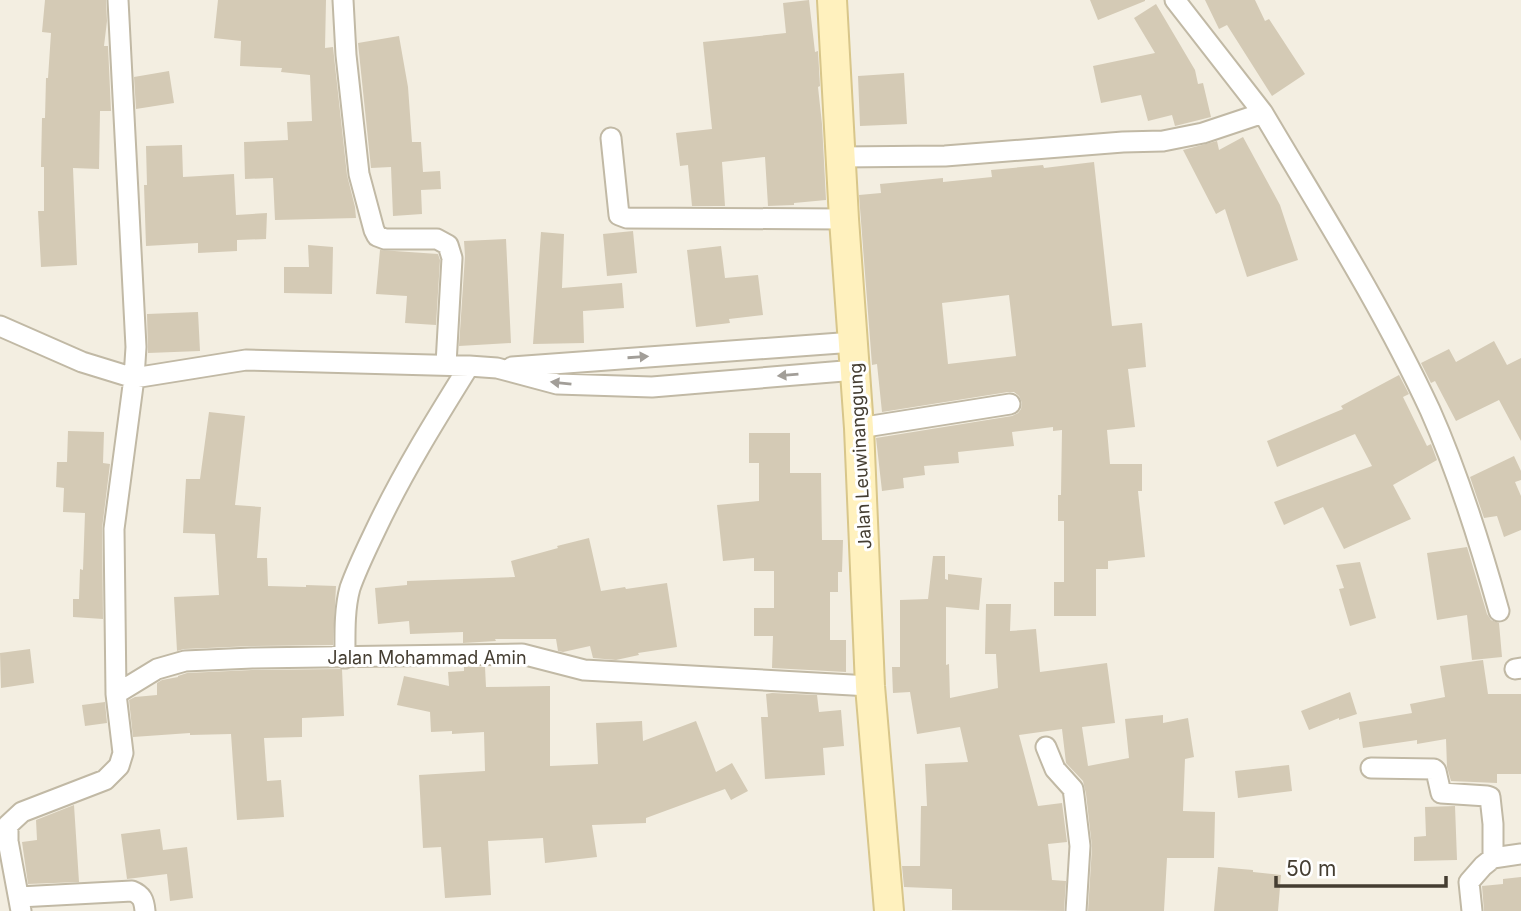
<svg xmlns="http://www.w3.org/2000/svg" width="1521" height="911" font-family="Inter,sans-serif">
<rect width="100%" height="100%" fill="#f3eee1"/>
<path fill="#d4cab5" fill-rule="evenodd" d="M45,0H106L107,21L104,46H108L111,111H100L99,169L73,168L77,265L41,267L38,211H44V167H41L42,118H45L46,78H48L51,33L42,32Z
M218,0H326L325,48L333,47L347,175L355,207L356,218L275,220L273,178L245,179L244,142L288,140L287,122L312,121L310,75L281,72L282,68L240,66L241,41L214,38Z
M809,0L815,52L818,51L820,86L818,87L822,124L826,200L794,203V205L768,206L765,157L722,162L725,206H692L688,165L680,166L676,133L712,129L703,42L786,33L783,3Z
M1090,0H1145V1L1098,20Z
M1205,0H1255L1265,21L1269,19L1305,74L1272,96L1227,25L1219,29Z
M1156,4L1195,70L1198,84L1203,83L1211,117L1175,126L1172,115L1148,121L1141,95L1101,103L1093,66L1155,53L1134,18Z
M399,36L408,87L412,142H421L423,172L440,171L441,189L421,190L422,214L393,216L391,167L371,168L358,43Z
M169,71L174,103L136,109L134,77Z
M904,73L907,124L860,126L858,76Z
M1243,137L1280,205L1298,260L1247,277L1225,209L1216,214L1183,150L1217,141L1219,150Z
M182,145L183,177L234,174L236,215L267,213L266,239L237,240V251L198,253V243L146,246L144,185H147L146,146Z
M1094,162L1112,326L1142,323L1146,367L1128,369L1135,427L1107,430L1110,464H1142V491H1138L1145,557L1108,561V569H1096V616H1054V582H1064V521H1058V495H1061L1062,430L1053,431V427L1012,432L1014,446L958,452L959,463L924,466L925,475L903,478L904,488L882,491L876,438L1012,416L1018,413L1021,409L1022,403L1019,396L1014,392H1008L882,412L877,364L872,365L859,195L881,193L880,184L943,178V182L992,177L991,170L1043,165L1044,168ZM1009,295L1016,356L948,364L942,303Z
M633,231L637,273L607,276L603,234Z
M541,232L564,234L562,288L622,283L624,308L583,311L584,343L533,344Z
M506,239L511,343L459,346L465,256L464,241Z
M308,245L333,247L332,294L284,293V267H309Z
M721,246L725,278L758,275L763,315L729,319L730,323L696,327L687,250Z
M380,250L438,254L440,260L436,325L405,323L407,296L376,294Z
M198,312L200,351L148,353L147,314Z
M1494,341L1507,365L1521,358V441L1499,400L1456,421L1435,381L1431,383L1421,363L1449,349L1456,362Z
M1399,375L1409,394L1403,397L1427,446L1431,444L1437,460L1393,485L1411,519L1344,549L1323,507L1284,525L1274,502L1372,466L1355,434L1277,467L1267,441L1343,409L1341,406Z
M209,412L245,416L235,505L261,507L257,558H267L268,586L306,587V585L336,586L333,645L252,646L184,649L177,651L174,597L219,595L215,534L183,533L186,479H200Z
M68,431L104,432L103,463L110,464L102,529L103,619L73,617V599H79L80,569L83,570L85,513L63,512L64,488L56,487L57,462H67Z
M749,433H790V473H821L822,540H843L842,572H838V592H830V640H846V672L772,668L773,636H754V608H774V571H754V558L723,561L717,505L759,501V463H749Z
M1514,456L1521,471V480L1515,482L1521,496V530L1504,537L1497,516L1484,518L1470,477Z
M589,538L601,591L625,587L626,589L667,583L677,647L638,653L639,655L616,660L593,658L590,646L563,652L558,651L556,639H495L496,641L463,643V632L410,634L409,621L378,624L375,588L407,585V581L515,577L511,561L558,548L557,546Z
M1467,547L1487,614L1491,620L1499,623L1502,657L1472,660L1467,615L1437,620L1427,553Z
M933,556H945V579L948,580V574L982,578L979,610L946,607V665L949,664L950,698L998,688L996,654H985L986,604H1011L1010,631L1036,629L1040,672L1107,663L1115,723L1082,727L1088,766L1129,758L1125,719L1163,715V723L1188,718L1194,757L1185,759L1183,811L1215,812L1214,858H1167L1164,911H1088L1092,847L1086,794L1083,781L1066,763L1062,729L1019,735L1038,806L1062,803L1067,842L1048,844L1052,880L1066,881L1064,911L952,910V889L904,887L902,866H920L921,806H927L925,764L968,762L960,727L917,734L910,692L893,693L892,667H900V600L928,599Z
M1360,562L1376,618L1350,626L1339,589L1344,588L1336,565Z
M30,649L34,683L1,688L0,653Z
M1483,660L1488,694H1521V774H1497V783L1451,781L1447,767L1446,739L1417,744V740L1363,748L1359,722L1412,713L1410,704L1445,697L1440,666Z
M464,667H485L486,687L550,686V766L598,764L596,723L642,721L643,741L696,721L716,772L732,763L748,791L731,800L725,789L646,818V823L592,825L597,857L545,863L543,838L488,841L491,895L445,898L441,847L423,848L419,775L485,771L484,732L452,734V731L431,732L430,712L397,705L404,676L449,686L448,672L464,671Z
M342,669L344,716L302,718V737L264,738L267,781L281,780L284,817L237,820L231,734L190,735V733L133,737L129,700L135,697L157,695V683L162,680L178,677V676L187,673L252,670Z
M1350,692L1357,714L1339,720V718L1309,730L1301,711Z
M772,693L817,695L819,712L841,710L844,746L823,748L825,775L765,779L761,717H768L766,694Z
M105,702L107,723L85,726L82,705Z
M1289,765L1292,791L1238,798L1235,771Z
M74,805L79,882L28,884L22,842L37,840L36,820Z
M1455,806L1457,860L1414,861V837L1426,836L1425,807Z
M160,829L163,850L187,847L193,898L170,901L167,874L127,879L121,834Z
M1218,867L1253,870V872L1281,875L1278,911H1214Z
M1521,877V911H1484L1482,886L1503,884V879Z"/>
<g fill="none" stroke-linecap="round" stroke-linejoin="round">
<defs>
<path id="street" d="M343,0L346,55L359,174L374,230L377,236L385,239H437L448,245L452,258L446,364
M1175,0L1263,113
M611,138L619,215L627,218L844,219
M840,157L945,156L1123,142L1163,141L1203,133L1263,113C1321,211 1382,307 1430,410C1459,475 1480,543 1499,611
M0,326L82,362L134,378L246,360L469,366L497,368L557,384L652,387L856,370
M512,367L854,342
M859,428L1010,404
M345,658C345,635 344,610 350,588C357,568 367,548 376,529C403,472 436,419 469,366
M1515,669L1521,668
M116,694L157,669L185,661L252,658L522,654L584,670L870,686
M1046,747L1055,769L1073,789L1074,796L1080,846L1076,911
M1371,768L1434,769L1436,771L1441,793L1487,796L1490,797L1493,824V858L1483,866L1469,882L1472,911
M1493,858L1521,854
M19,897L132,891C142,895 144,900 145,911
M21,911L8,841V825L22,812L105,780L119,766L123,753L116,694L114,529L134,378L136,347L118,0"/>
<path id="secondary" d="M832,0L844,219L859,428L870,686L889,911"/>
</defs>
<use href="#street" stroke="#c1b9a5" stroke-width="23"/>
<use href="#secondary" stroke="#d8c68a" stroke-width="32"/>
<use href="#street" stroke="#fff" stroke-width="19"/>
<use href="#secondary" stroke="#fff1be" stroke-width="28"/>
</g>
<defs><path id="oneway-solid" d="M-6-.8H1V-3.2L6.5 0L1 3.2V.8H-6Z" transform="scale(1.75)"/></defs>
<g fill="#a29e98">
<use href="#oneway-solid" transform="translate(638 357) rotate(-4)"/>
<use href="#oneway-solid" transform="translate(788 375) rotate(175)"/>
<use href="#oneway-solid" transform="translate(561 383) rotate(-174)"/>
</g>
<g text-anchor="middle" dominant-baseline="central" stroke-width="6" stroke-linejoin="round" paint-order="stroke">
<g font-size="18" fill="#443d31" stroke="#fff">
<text transform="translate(860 456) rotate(-93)">Jalan Leuwinanggung</text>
<text x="427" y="657">Jalan Mohammad Amin</text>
</g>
</g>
<path d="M1276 876v10h170v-10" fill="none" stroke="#443d31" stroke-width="3.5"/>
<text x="1286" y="876" font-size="21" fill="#443d31" stroke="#ffffff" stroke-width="5" paint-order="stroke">50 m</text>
</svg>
